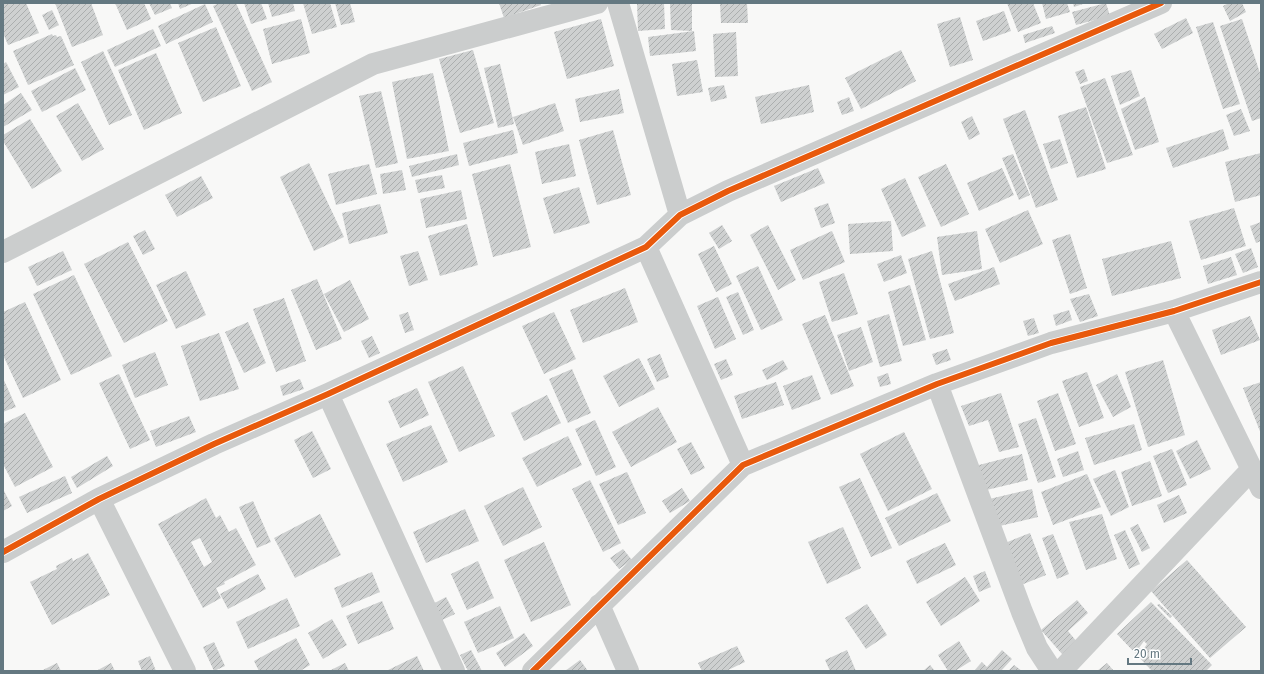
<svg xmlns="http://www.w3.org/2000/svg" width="1264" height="674" font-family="'Fira Sans',sans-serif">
<defs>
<pattern id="building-hatch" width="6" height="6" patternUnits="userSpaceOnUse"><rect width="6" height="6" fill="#ced0d0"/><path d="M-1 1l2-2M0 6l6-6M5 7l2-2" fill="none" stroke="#abaeae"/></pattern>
</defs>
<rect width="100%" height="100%" fill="#f8f8f7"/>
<path fill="url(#building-hatch)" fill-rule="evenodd" d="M3,3H26L39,33L8,45L3,33Z
M55,3H91L103,35L72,47Z
M115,3H144L151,19L127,30Z
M149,3H170L172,8L155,15Z
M178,3H194L180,9Z
M219,3H236L272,82L252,91L213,6Z
M244,3H261L267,19L251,24Z
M268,3H293L295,11L272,17Z
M303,3H330L337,27L312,34Z
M335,3H350L355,22L341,25Z
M499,3H540L541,5L504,18Z
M637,3H664L665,29L638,31Z
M670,3H692V31L671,30Z
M720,3H747L748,23H721Z
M1007,3H1033L1041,23L1018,32Z
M1042,3H1067L1070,12L1046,19Z
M1073,3H1086L1074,7Z
M1106,3L1110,16L1076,25L1072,12Z
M1229,3H1242L1246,12L1230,21L1223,6Z
M205,4L213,22L166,44L158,26Z
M52,10L59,25L49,30L42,15Z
M1004,11L1011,31L983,41L976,21Z
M960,17L973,60L950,67L937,24Z
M1186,18L1193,33L1162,49L1154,34Z
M301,19L310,53L272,64L263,29Z
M601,19L614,66L567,79L554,32Z
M1242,19L1261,76V118L1252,121L1220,26Z
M1213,22L1240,104L1223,109L1196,27Z
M1052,26L1055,33L1025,43L1023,35Z
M216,27L241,86L203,102L178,43Z
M153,29L161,46L115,67L107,50Z
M694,31L696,51L650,56L648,37Z
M736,32L738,76L715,77L713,34Z
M52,34L53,36L56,35L57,37L61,36L74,65L28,85L13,51Z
M473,50L494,123L460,133L439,59Z
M901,50L916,81L861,109L845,78Z
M103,51L132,115L109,125L81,62Z
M156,53L182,113L144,130L118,70Z
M697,60L703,92L677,96L672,64Z
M6,62L19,87L3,95V64Z
M500,64L514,124L498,128L484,68Z
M75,68L86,90L42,112L31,91Z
M1084,69L1088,81L1080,84L1075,72Z
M1131,70L1140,96L1120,105L1111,76Z
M433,73L449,151L407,159L392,82Z
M1105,78L1133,155L1107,163L1080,87Z
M724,85L727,98L711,102L708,88Z
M809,85L814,112L761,124L755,97Z
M619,89L624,113L580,122L575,99Z
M381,91L398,163L376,168L359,96Z
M21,93L32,110L3,127V105Z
M849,97L854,111L842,115L837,102Z
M1145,97L1159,142L1135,150L1121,109Z
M78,103L104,149L82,161L56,116Z
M555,103L564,131L523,145L513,117Z
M1086,107L1106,169L1077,178L1058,116Z
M1241,109L1250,131L1234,136L1226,115Z
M1025,110L1058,200L1036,208L1003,119Z
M972,116L980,134L969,140L961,122Z
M30,119L62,171L32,189L3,141V135Z
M1223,129L1229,149L1173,168L1166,148Z
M513,130L518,153L469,166L463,143Z
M613,130L631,195L597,205L579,140Z
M1060,139L1068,163L1051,169L1043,144Z
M569,144L576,176L542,184L535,152Z
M1261,153V195L1235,202L1225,162Z
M457,154L459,165L412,177L409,166Z
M1013,154L1030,195L1019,200L1002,158Z
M309,163L344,237L314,251L280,177Z
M369,164L377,194L336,205L328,174Z
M510,164L531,247L493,257L472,174Z
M946,164L969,214L941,227L918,177Z
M818,168L825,183L781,202L774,186Z
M1002,168L1014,195L979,211L967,183Z
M402,170L406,190L383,194L380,174Z
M442,175L445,188L418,193L415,180Z
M201,176L213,198L177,217L165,195Z
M905,178L926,226L902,237L881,189Z
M579,187L590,223L554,234L543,198Z
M461,190L467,219L426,228L420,199Z
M828,203L835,223L821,228L814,208Z
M380,204L388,233L349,244L342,213Z
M1234,208L1246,246L1201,260L1189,221Z
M1028,210L1043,244L1000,263L985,229Z
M891,221L893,251L850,254L848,224Z
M1261,222V241L1256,243L1250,226Z
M467,224L478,265L440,276L428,236Z
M722,225L732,241L719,249L709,233Z
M768,225L796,280L778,290L750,235Z
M145,230L155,249L143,255L133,236Z
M832,231L845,262L803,280L790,250Z
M977,231L982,269L942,275L937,237Z
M1070,234L1087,288L1070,294L1052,240Z
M1171,241L1181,278L1112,296L1102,259Z
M128,242L168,321L124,343L84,264Z
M714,246L732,284L716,292L698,254Z
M1251,248L1258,267L1243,273L1235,254Z
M63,251L72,270L37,286L28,267Z
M418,251L428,280L409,286L400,256Z
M932,251L954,333L930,339L908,259Z
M901,255L907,273L884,282L877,264Z
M1231,257L1237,275L1208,284L1203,266Z
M758,266L783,320L761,330L736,276Z
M994,267L1000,284L955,301L948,284Z
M186,271L206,315L176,329L156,285Z
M844,273L858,314L832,322L819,282Z
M74,275L112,356L71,375L33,294Z
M317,279L342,339L316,350L291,290Z
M350,280L369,319L344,332L324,294Z
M910,285L926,340L903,346L888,292Z
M625,288L638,322L583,343L570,310Z
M738,292L754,330L743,335L726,297Z
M1089,294L1098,316L1080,322L1070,299Z
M718,297L736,339L715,349L697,306Z
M284,298L306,361L276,372L253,309Z
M25,302L61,380L23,398L3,355V312Z
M1069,310L1072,320L1056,326L1053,315Z
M408,312L414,330L405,333L399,315Z
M554,312L576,359L544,374L522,326Z
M889,314L902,361L880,367L867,321Z
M825,315L854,386L831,395L802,324Z
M1250,316L1260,340L1221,355L1212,330Z
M1034,318L1039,333L1028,336L1023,321Z
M248,322L266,363L244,373L225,332Z
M861,327L873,362L849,371L837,335Z
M219,333L239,389L200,401L181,346Z
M372,336L380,353L369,358L361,341Z
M947,349L951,360L936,365L932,354Z
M155,352L168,385L135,398L122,365Z
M660,354L669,377L657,382L647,359Z
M639,358L655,389L619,407L603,376Z
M726,359L733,375L721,380L714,364Z
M783,360L788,369L767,380L762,370Z
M1163,360L1185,435L1148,447L1125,372Z
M463,366L495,436L459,452L428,382Z
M572,369L591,413L568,423L549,379Z
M1087,372L1104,418L1079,427L1062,381Z
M888,373L891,384L880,387L877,377Z
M119,374L150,440L130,449L99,383Z
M1117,374L1131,407L1113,417L1096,385Z
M812,375L821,399L792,410L783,386Z
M3,378L16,407L3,412Z
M300,379L304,389L283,396L280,386Z
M776,382L784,405L742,419L734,396Z
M1261,382V434L1243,388Z
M417,388L429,415L400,428L388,401Z
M1001,393L1019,447L999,452L988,420L969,426L961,406Z
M1058,393L1076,444L1055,451L1037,401Z
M547,395L561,423L524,441L511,413Z
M658,407L677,442L631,467L612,432Z
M25,413L53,467L15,487L3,464V424Z
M189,416L196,432L156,447L150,431Z
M1036,418L1056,477L1038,483L1018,424Z
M595,420L616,467L596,476L575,429Z
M1134,424L1142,450L1094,465L1085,438Z
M431,425L448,462L403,482L386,444Z
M312,431L331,469L313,478L294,440Z
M904,432L932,489L888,511L860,454Z
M568,436L582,465L537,487L522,458Z
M1197,440L1211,469L1190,479L1176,451Z
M691,442L705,468L691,475L677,449Z
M1172,449L1187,485L1168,493L1153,456Z
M1078,451L1084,470L1063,477L1057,459Z
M1022,454L1028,480L978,492L971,467Z
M107,456L113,466L77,488L71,477Z
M1150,461L1162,496L1132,506L1121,472Z
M1115,470L1129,507L1111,516L1093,479Z
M627,472L646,513L618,525L599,484Z
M1087,474L1101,507L1053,525L1041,492Z
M65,476L72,493L27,513L19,497Z
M860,478L892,548L871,557L839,487Z
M590,480L621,543L603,552L572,489Z
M523,487L542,527L503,546L484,506Z
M682,488L690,501L670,513L662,501Z
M3,489L12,506L3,511Z
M1032,489L1038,517L991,528L985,500Z
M937,493L951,521L899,546L885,518Z
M1179,495L1187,513L1164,523L1157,505Z
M206,498L216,518L220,515L229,532L236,528L256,565L224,582L225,584L216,588L221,598L203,608L158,524ZM200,538L212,562L204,567L191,542Z
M253,501L271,542L257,548L239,507Z
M465,509L479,541L426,563L413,532Z
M320,514L341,555L295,578L274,538Z
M1102,514L1117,559L1086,570L1069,522Z
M1138,524L1150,548L1142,552L1130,528Z
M843,527L861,568L827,584L808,542Z
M1125,530L1140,564L1129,569L1114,535Z
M1030,533L1046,575L1016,587L1000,545Z
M1053,534L1069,574L1057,579L1042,538Z
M544,542L571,605L531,622L504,560Z
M945,543L956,565L917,584L906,561Z
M623,549L632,560L619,569L610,558Z
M88,553L110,595L52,625L30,582L57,569L56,566L72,558L73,561Z
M1187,560L1246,627L1210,658L1151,591Z
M478,561L494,598L467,610L451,574Z
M985,571L991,587L979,592L973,576Z
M372,572L380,592L342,608L334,588Z
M258,574L266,589L228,609L220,594Z
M965,577L980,601L941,626L926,602Z
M446,597L455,614L440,621L431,605Z
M287,598L300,626L248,649L236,622Z
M1077,600L1088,613L1068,631L1077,642L1062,654L1041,630Z
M382,601L394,629L358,644L346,616Z
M1151,602L1212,665L1206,671H1152L1117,634ZM1144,641L1147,644L1143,650L1139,648Z
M867,604L887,635L866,649L845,618Z
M1159,604L1172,616L1170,618L1157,605Z
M500,606L514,638L478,653L464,622Z
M332,619L347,645L323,659L308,633Z
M524,633L533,646L505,667L496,653Z
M296,638L310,665L300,671H259L254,661Z
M959,641L971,661L955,671H948L938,655Z
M214,642L225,666L214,671L203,647Z
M737,646L745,662L726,671H702L698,663Z
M471,650L482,671H468L460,655Z
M847,650L856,671H830L825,660Z
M1002,650L1012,659L1001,671H974L982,662L987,667Z
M150,656L156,671H142L138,661Z
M417,656L424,671H386Z
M580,660L588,671H565Z
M57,663L61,671H41Z
M111,663L115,671H96Z
M345,663L349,671H329Z
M1107,663L1114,671H1097Z
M930,665L935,671H923Z
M1014,665L1022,671H1008Z"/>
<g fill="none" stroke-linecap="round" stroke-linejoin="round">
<path stroke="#cbcdcd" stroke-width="22" d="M618,3L680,215
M646,247L743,465
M3,252L373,64L597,3
M1174,311L1261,488
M937,384L1022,612L1037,648L1052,671
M328,394L454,671
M99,499L185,671
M3,552L99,499L214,444L328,394L646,247L680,215L728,191L1161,3
M599,605L628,671
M533,671L743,465L937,384L1051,343L1174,311L1261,282
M1061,671L1252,469"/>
<defs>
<path id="cycleway" d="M3,552L99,499L214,444L328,394L646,247L680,215L728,191L1161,3
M533,671L743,465L937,384L1051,343L1174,311L1261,282"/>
</defs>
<use href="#cycleway" stroke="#fff" stroke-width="8"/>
<use href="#cycleway" stroke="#e8590c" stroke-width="6"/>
</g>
<rect width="1264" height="674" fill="none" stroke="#647881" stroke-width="8"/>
<path d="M1128 658v6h63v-6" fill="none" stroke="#647881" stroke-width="2"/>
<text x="1134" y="658" font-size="12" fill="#647881" stroke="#ffffff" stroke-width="3" paint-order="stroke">20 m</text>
</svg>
